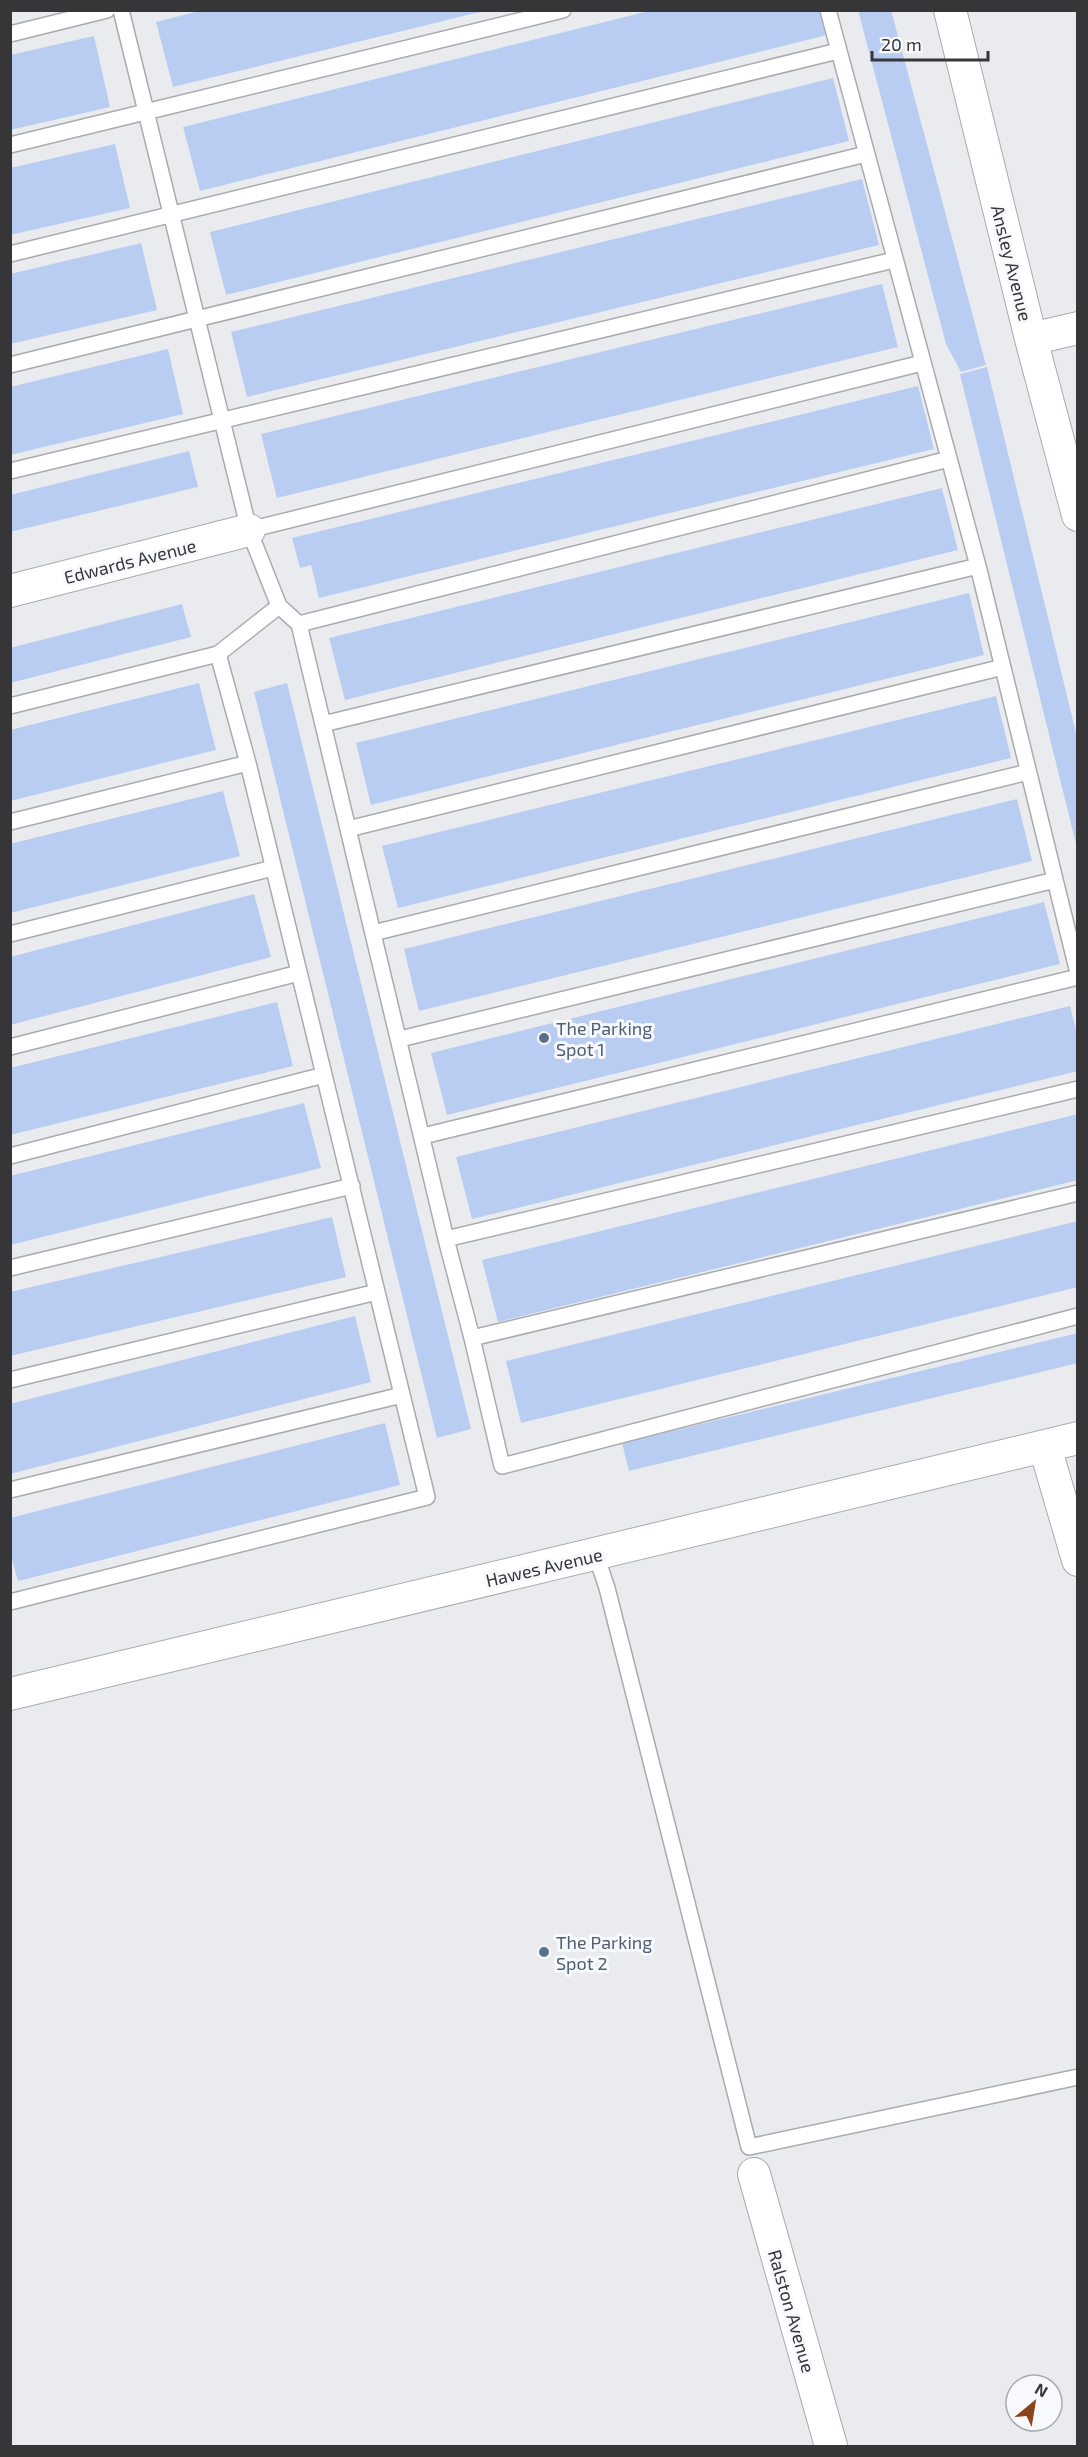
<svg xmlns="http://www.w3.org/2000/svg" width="1088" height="2457" font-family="'Exo 2',sans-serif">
<rect width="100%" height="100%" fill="#eaebef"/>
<path fill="#b9cdf3" d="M203,10H484V11L173,87L156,22Z
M653,10H821L827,35L200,191L183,127Z
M858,10H891L986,365L961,372L946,344Z
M94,36L110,107L10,130V55Z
M833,78L849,141L226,295L210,232Z
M115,144L130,208L10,235V168Z
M862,179L879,245L247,397L231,332Z
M141,243L157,310L10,344V274Z
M882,284L898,347L277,498L261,434Z
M168,349L183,414L10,455V387Z
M987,367L1078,741V852L960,374Z
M918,386L934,449L319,598L311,565L300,568L292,538Z
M189,451L198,487L10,532V495Z
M942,488L958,550L345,700L329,638Z
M969,593L984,655L371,805L356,743Z
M182,604L191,637L10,683V648Z
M199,683L216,750L10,801V730Z
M287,683L471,1429L437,1438L254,692Z
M996,696L1011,758L398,908L382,846Z
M223,791L240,856L10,913V844Z
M1017,799L1032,861L419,1011L404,949Z
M254,894L271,957L10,1025V957Z
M1044,902L1060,964L447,1115L431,1053Z
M277,1002L293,1066L10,1135V1068Z
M1070,1006L1078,1038V1071L472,1219L456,1157Z
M304,1103L321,1168L10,1245V1176Z
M1078,1114V1180L498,1322L482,1260Z
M332,1217L346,1277L10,1356V1292Z
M1078,1221V1287L521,1423L506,1361Z
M355,1316L371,1382L10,1474V1404Z
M1078,1333V1363L629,1471L622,1443Z
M385,1423L400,1485L18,1581L10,1552V1518Z"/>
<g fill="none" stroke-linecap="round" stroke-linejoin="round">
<defs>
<path id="service" d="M121,10L249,530L279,606L299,624L446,1239L472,1338L1078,1193
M828,10L978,566L1078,973
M10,34L107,10
M10,145L563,10
M10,254L838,51
M10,365L866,154
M10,471L894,260
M249,530L922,363
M299,624L949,459
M10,706L218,654L279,606
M323,724L978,566
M10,822L248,763
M348,829L1003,667
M373,933L1028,772
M10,934L273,868
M400,1039L1055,880
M10,1047L299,973
M423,1136L1078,977
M10,1156L324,1075
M446,1239L1078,1089
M10,1268L352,1186
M472,1338L502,1466L1078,1316
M10,1380L377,1292
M10,1490L402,1395
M596,1555L607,1588L749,2147L1078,2077
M10,1602L427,1497L248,763L218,654"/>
<path id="minor" d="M950,10L1031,339L1078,515
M1031,339L1078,328
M10,591L249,530
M1045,1447L1078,1560
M10,1694L1078,1438
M754,2174L831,2446"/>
</defs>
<use href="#service" stroke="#aaabae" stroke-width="18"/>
<use href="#minor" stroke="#aaabae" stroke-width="34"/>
<use href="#service" stroke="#fff" stroke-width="15"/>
<use href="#minor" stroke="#fff" stroke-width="32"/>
</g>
<g fill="#5c6f8a" stroke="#f7f9fc" stroke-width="2">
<circle cx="544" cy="1038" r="6"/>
<circle cx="544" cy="1952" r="6"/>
</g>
<g text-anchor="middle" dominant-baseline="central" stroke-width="6" stroke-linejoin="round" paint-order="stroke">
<g font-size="18" fill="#363638" stroke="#f7f9fc">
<text transform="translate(1012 263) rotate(76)">Ansley Avenue</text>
<text transform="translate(130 561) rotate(-14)">Edwards Avenue</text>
<text transform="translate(544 1567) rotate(-13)">Hawes Avenue</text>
<text transform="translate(792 2311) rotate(74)">Ralston Avenue</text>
</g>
<g font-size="18" fill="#4e5e75" stroke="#f7f9fc" text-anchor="start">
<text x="556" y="1028">The Parking<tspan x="556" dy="21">Spot 1</tspan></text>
<text x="556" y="1942">The Parking<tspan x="556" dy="21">Spot 2</tspan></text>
</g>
</g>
<rect width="1088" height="2457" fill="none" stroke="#363638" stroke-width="24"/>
<g transform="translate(1034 2403) rotate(30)"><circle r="28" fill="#f7f9fc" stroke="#aaabae" stroke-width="1.5"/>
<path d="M0-4.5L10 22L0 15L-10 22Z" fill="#8b451e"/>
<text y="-9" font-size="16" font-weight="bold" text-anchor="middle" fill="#363638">N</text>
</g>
<path d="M872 51v9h116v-9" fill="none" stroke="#363638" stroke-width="3"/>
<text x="881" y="51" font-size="18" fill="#363638" stroke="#f7f9fc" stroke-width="4.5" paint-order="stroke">20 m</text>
</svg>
